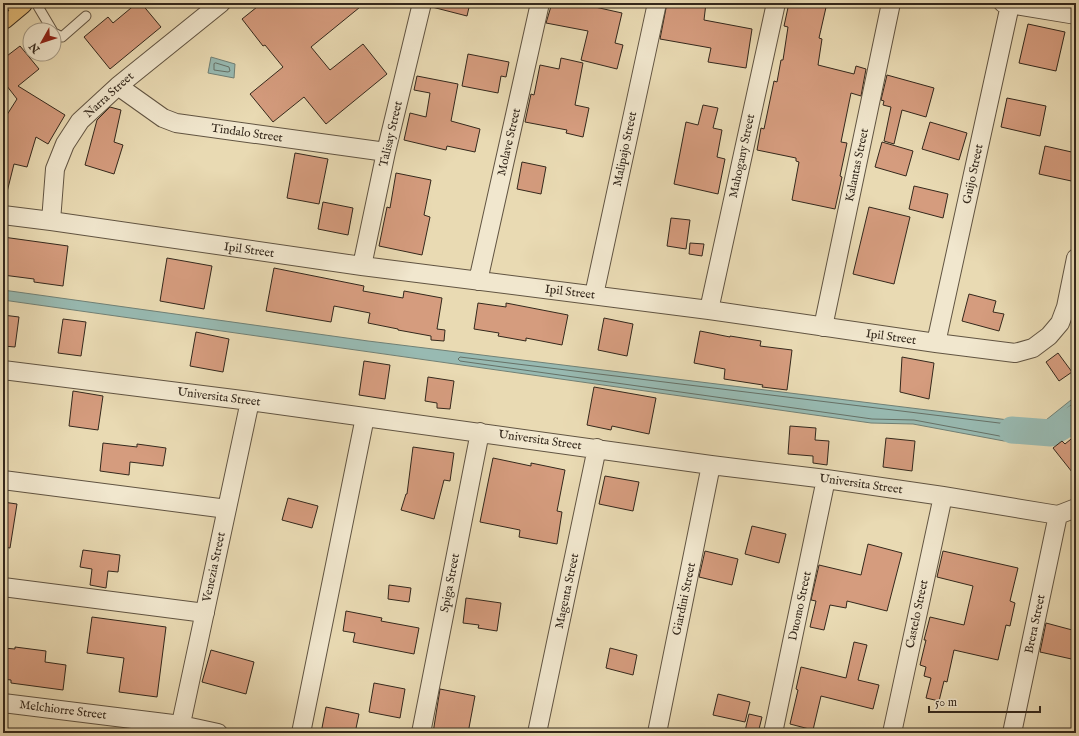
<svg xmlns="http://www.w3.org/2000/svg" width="1079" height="736" font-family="'IM FELL English',serif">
<rect width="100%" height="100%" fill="#e9dab3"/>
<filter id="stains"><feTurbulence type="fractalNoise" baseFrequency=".005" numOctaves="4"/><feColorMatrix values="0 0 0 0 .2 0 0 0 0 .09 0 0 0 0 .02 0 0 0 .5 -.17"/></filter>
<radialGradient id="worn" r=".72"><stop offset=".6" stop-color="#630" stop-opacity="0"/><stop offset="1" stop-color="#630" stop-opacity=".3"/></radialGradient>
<path fill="#98bab2" stroke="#708076" d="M211,57L235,64L234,78L208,73Z
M3,290L368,341L1041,424L1076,396V417L1045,435L1004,441L913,424L871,423L3,300Z"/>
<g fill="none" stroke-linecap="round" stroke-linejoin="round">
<path stroke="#667167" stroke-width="1" d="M216,63L229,67L230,71L228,72L214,70V64Z
M1076,401L1044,427L1040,428L460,357L458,359L460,361L872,419L914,420L1005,437L1044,432L1073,415L1076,414"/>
<path stroke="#98bab2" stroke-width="27" d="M1012,430L1051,433L1076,418"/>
</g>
<path fill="#d59c7e" stroke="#34281c" d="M137,3H141L161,27L110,69L84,37L108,17L113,23Z
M262,3H365L311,47L330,70L363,44L387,74L326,124L304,97L273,122L250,94L283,67L265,45L263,46L242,19Z
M432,3H470L467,16L432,7Z
M552,3H577L622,13L615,43L623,45L617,69L581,60L588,31L546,23Z
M667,3H706L704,20L752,29L746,68L708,62L711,48L660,39Z
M789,3H827L819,38L822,39L818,65L854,74L856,66L866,69L861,96L851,93L841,142L847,143L840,176L842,177L835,209L792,200L799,162L796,161V158L757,150L761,128L764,129L774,81L777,82L781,60H783L788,27L784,26Z
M1028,24L1065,32L1056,71L1019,63Z
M20,46L39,69L18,86L65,115L48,144L36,137L27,167L14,164L7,192L3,191V121L17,99L3,81V59Z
M468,54L509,62L506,77L501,76L498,93L462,86Z
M561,58L583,63L575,105L589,108L583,137L566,133L567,130L525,122L531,94L534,95L540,65L559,69Z
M887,75L934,88L926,117L902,110L894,144L884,141L891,107L883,105L884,101L881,100Z
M417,76L458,84L451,121L480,129L475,152L447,146L446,150L404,140L410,113L426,117L430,93L414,90Z
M1007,98L1046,106L1040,136L1001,127Z
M703,105L718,108L713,128L722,130L717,157L725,159L718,194L674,184L686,122L698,125Z
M110,107L121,110L114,142L123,145L114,174L85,165L97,120Z
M930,122L967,133L959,160L922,149Z
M882,142L913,151L906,176L875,167Z
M1045,146L1076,153V182L1039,174Z
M295,153L328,159L319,204L287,198Z
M522,162L546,167L541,194L517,189Z
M396,173L431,180L424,215L430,217L422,255L379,246L387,207L390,208Z
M914,186L948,194L943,218L909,209Z
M323,202L353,208L348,235L318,229Z
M869,207L910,217L894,284L853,274Z
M671,218L690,220L686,249L667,246Z
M3,237L68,246L63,286L34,282V279L3,275Z
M690,243L704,244L702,256L689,254Z
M167,258L212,266L204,309L160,301Z
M274,268L364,286L363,291L403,298L404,291L442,298L437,329L445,330L444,341L431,340V336L398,330V329L368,323L370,313L334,306L331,322L266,311Z
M969,294L996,301L993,312L1004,314L999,331L962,321Z
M478,303L506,307V303L568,315L562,345L526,338V341L498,336L499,333L474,329Z
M3,315L19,317L15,347L3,346Z
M604,318L633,324L627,356L598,350Z
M63,319L86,322L81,356L58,353Z
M700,331L730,337V336L761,341L760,346L792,350L787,390L762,387L763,385L724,379L725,369L694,363Z
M196,332L229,339L223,372L190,366Z
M1058,353L1072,372L1059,381L1046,362Z
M902,357L934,363L929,399L900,392Z
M364,361L390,365L385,399L359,395Z
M428,377L454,381L450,409L437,408V403L425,401Z
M594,387L656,398L649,434L612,426L611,430L587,425Z
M73,391L103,396L98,430L69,426Z
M790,426L816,428L815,440L829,441L827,465L813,463V456L788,454Z
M1076,435V477L1053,448L1062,441L1065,444Z
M886,438L915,441L912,471L883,467Z
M103,443L137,447V444L166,448L163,466L130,462L129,475L100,471Z
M413,447L454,453L450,481L444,480L434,519L401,510L406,494H407Z
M493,458L531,466V463L565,470L557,511L562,512L557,544L519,537L520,530L480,522Z
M605,476L639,482L633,511L599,504Z
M288,498L318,506L312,528L282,520Z
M3,502L17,504L10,548L3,547Z
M752,526L786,534L779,563L745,554Z
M868,544L902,553L887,611L847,601L846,608L830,605L824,630L810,627L816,601L811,600L819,565L861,575Z
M83,550L120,555L118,572L108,571L106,588L90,585L92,569L80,567Z
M705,551L738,559L732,585L699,577Z
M943,551L1018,568L1010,601L1015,603L1010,626L1006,625L998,660L954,650L947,682L944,681L939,701L926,698L931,678L924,676L926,667L920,665L926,640H924L930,617L964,625L973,586L937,577Z
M389,585L411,588L409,602L388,599Z
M466,598L501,603L497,631L478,628L479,625L463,623Z
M346,611L382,618L381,621L419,628L414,654L353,642L355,633L343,631Z
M92,617L166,627L157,697L119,692L124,658L87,653Z
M1046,623L1076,631V660L1040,652Z
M854,642L867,645L858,680L879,685L873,709L821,696L813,730L790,724L798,690L796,689L801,667L846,678Z
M15,647L46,651L45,662L66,665L63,690L11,683V680L3,679V648L15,649Z
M610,648L637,655L633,675L606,668Z
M211,650L254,662L246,694L202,682Z
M374,683L405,689L400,718L369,712Z
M440,689L475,696L468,733H433Z
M718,694L750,702L745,722L713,715Z
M326,707L359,714L355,733H321Z
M749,714L762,717L758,733L745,731Z"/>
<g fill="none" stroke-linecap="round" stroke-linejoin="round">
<defs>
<path id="lane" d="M36,3L52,30
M54,33L62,37L86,16"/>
<path id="street" d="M1003,3L1076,15
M118,86L163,118L176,123L386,152
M3,215L51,221L362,266L709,310L936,343L1015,353L1033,348L1049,336L1060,323L1066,307L1076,258
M51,221L55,169L65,144L80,121L118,86L221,3
M362,266L386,152L422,3
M478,281L540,3
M594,295L657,3
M709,310L776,3
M823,327L891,3
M936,343L1010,5
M3,370L250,401L711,465L826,479L943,496L1058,515L1076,508
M3,480L227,509
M3,587L205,613
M3,703L181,725L218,733
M179,733L250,401
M301,733L365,417
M421,733L480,432
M537,733L597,448
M657,733L711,465
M773,733L826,479
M892,733L943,496
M1012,733L1058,515"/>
<path id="primary" d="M3,18L21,3"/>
</defs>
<use href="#lane" stroke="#615442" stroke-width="11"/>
<use href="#street" stroke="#615442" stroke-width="20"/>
<use href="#primary" stroke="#34281c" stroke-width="24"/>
<use href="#lane" stroke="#f1e7ce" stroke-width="9"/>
<use href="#street" stroke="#f1e7ce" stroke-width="18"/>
<use href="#primary" stroke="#e4bd7a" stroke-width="22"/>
<path stroke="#34281c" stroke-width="3" stroke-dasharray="7 7" stroke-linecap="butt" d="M3,14L16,3"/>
</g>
<g text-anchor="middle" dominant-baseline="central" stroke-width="3" stroke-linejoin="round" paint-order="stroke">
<g font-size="12" fill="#34281c" stroke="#f1e7ce">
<text transform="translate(109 95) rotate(-42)">Narra Street</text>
<text transform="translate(247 133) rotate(8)">Tindalo Street</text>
<text transform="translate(391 134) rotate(-77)">Talisay Street</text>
<text transform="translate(509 142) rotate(-77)">Molave Street</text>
<text transform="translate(625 149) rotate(-78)">Malipajo Street</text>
<text transform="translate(742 156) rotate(-78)">Mahogany Street</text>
<text transform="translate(857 165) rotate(-78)">Kalantas Street</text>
<text transform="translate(973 174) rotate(-78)">Guijo Street</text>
<text transform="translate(249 250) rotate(8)">Ipil Street</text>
<text transform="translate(570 292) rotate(7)">Ipil Street</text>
<text transform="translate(891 337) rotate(8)">Ipil Street</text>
<text transform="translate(219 397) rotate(7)">Universita Street</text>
<text transform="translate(540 440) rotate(8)">Universita Street</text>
<text transform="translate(861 484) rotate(8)">Universita Street</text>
<text transform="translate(214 567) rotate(-78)">Venezia Street</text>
<text transform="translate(450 583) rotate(-79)">Spiga Street</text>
<text transform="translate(567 591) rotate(-78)">Magenta Street</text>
<text transform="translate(684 599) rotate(-78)">Giardini Street</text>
<text transform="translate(800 606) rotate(-78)">Duomo Street</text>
<text transform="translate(917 614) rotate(-78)">Castelo Street</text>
<text transform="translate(1035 624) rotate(-78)">Brera Street</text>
<text transform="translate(63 710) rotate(7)">Melchiorre Street</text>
</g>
</g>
<rect width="1079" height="736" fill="none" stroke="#e9dab3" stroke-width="16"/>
<rect x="4" y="4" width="1071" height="728" fill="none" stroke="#34281c" stroke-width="2"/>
<rect x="8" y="8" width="1063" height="720" fill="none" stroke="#34281c"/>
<g transform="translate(42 42) rotate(231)"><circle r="19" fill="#f1e7ce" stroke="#a59b87"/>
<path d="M0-3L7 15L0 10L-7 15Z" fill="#8f2418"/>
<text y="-6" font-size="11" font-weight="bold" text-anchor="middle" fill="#34281c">N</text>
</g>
<path d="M929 706v6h111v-6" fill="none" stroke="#34281c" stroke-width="2"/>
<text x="935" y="706" font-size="12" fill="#34281c" stroke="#f1e7ce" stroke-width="3" paint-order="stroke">50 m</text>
<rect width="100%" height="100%" filter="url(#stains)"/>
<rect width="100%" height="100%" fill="url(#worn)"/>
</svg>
